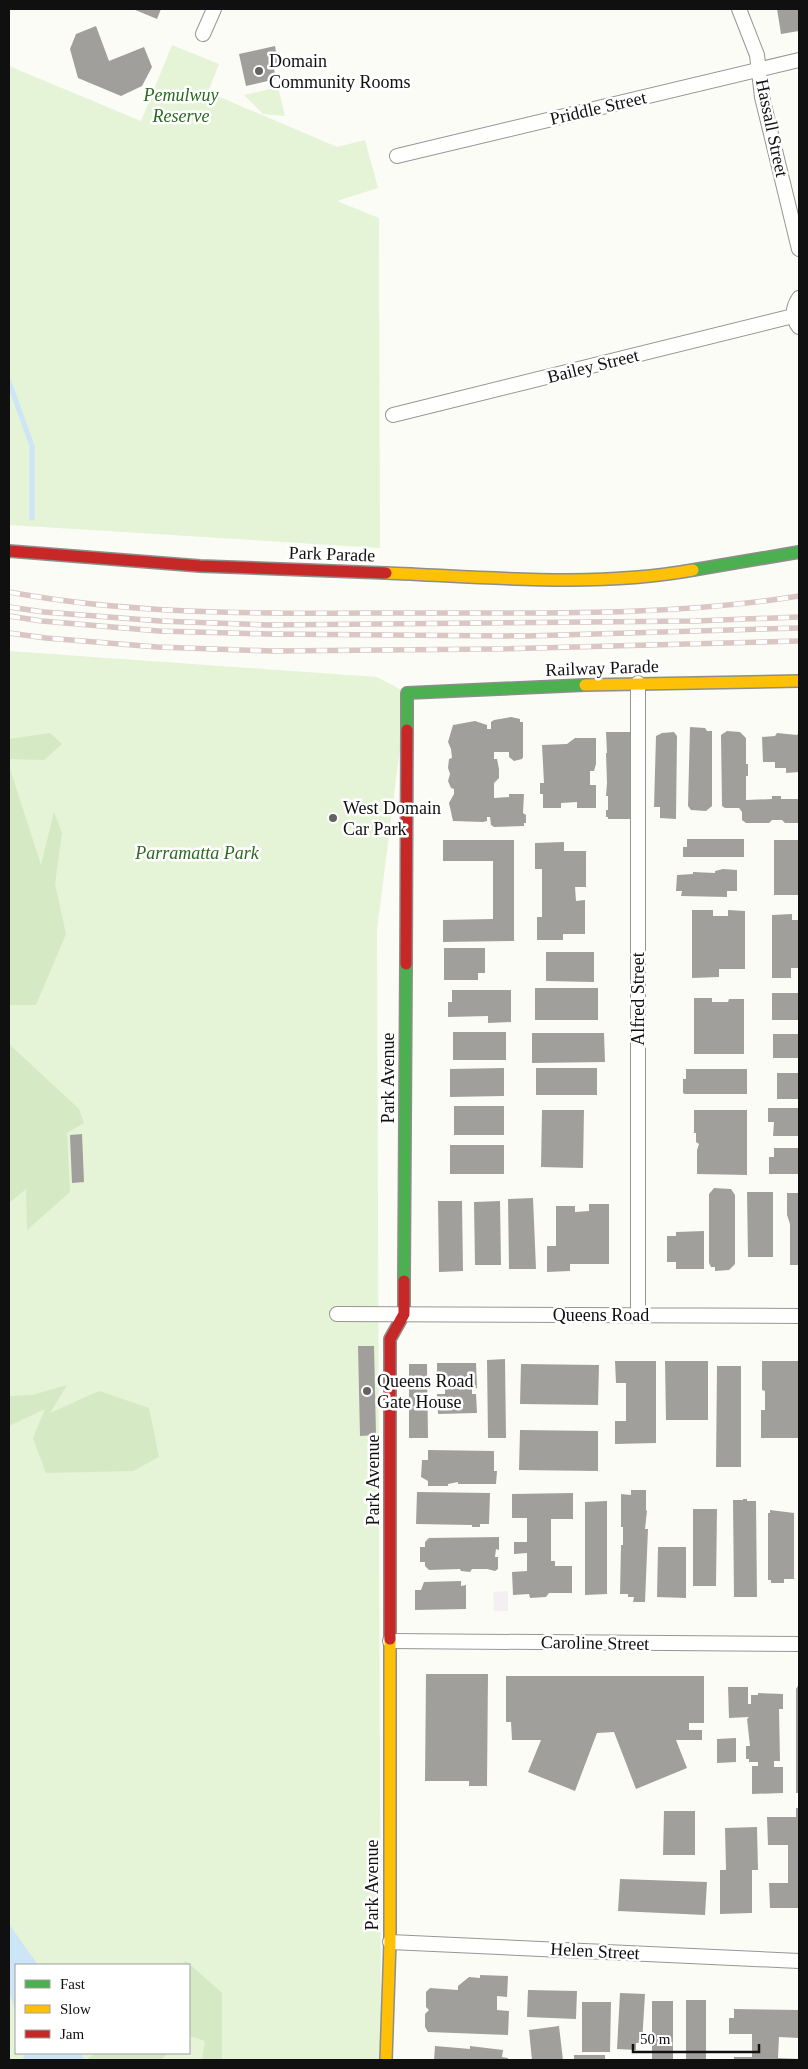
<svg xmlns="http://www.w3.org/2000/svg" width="808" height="2069" font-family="'Times New Roman',serif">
<rect width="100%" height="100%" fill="#fcfcf7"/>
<path fill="#f4eff3" d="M508,1591V1611H494L493,1592Z"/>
<path fill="#e5f3d7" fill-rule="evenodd" d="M172,45L219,64L208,92L337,147L365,140L378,188L337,201L379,218L380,548L9,525V66L141,121Z
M278,87L285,116L263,114L244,95Z
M9,651L377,677L407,693L377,930L381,2053L379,2060H9ZM16,1965H189V2053H16Z"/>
<path fill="#d5eac4" d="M50,733L62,744L44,760L9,759V739Z
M9,766L41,865L54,812L62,833L55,884L66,934L36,1005H9Z
M9,1044L79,1109L84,1123L67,1133L70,1192L27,1230L26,1189L9,1203Z
M67,1385L50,1413L99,1391L149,1408L159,1457L133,1471L46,1473L33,1438L45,1409L9,1426V1396L32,1395Z
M186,1961L222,1993V2060H202L205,2041L189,2036V1965H180Z
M97,2053H168L161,2060H89L88,2058Z"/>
<path fill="#cce6f7" d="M9,1924L38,1965H16V2012L9,1992Z
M24,2053H81L84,2060H23Z"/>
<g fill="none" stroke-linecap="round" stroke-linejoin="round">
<path stroke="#cce6f7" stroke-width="5" d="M9,382L32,446V518"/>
</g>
<path fill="#a09f9c" d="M133,9H161L157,19Z
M777,9H799V31L781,34Z
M96,26L109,61L144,47L152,67L142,86L121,96L78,78L70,49L76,34Z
M275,46L278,63L273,64L276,79L246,86L239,54Z
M511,717L520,719V722H523V757L522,759L514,761L509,757V752H494V759H497L499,769V778L494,783V798L509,797V794H524L523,813L526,815V823H524V826L494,827L491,825L490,817H487V821L483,822L453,821L449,803L454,794V789L451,788L448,781L450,774L448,768L449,759L452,758L451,749L448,742L453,725L475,721L487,725V729H491V722L494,720Z
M690,727L705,728L707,731H712V806L706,811L691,810L688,806Z
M727,731L740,732L746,738V764H748V776H746V800L772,799V796H781V799H799V823H785L782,820H772L769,823H746L742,820V812L739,808H725L722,806L721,735Z
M606,732H631V819H608V817H606V810H608V796H606L607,783L606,753H607Z
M674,732L677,736L676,819L660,818V807H654L656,736L662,733Z
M799,732V772L786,773V768H775V762H763L762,737L775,736L777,733L797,735Z
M575,738H596V764L594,771H590V785H596V808H577V802L561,803V808H543V794H540V783H544L542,745L567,744Z
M687,839H744V857H683V847H687Z
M443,840H514V941L443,942V920L493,919V861H443Z
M774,840H799V895H774Z
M564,842V851H586V887H575L576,901L585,900V934H563V940H537V917H542V869H535V843Z
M723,869L737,870V891H727V897L681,896L682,891H676L677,875L693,874V872L715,873V871Z
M692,910H713V916H728V910L745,911V969H719V977L692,978Z
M792,914V920H799V968H791V978H772V915Z
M444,948H485V973H478V980H444Z
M546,952H594V982L546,981Z
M535,988H598V1020H535Z
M452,990H511V1022L488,1023V1016L448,1017V1002H452Z
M772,993H799V1020H772Z
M694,998H712V1002H728L729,999H744V1054H694Z
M453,1032H506V1060H453Z
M532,1033H604L605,1062L532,1063Z
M773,1034H799V1058H773Z
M504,1068V1096L450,1097V1069Z
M536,1068H597V1095H536Z
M686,1069H747V1094H685L683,1093V1079H686Z
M777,1073H799V1099H777Z
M454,1106H504V1135H454Z
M768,1108H799V1136H773L774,1122H768Z
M542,1110H584L583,1168L541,1167Z
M694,1110H747V1175L697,1174V1150L699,1144L696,1142V1133H694Z
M82,1134L84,1182L72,1183L70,1135Z
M450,1145H504V1174H450Z
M774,1148H799V1174H769V1157H774Z
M714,1188L731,1189L735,1195V1264L729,1270L715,1271V1267H711L709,1263V1194Z
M747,1192H773V1257H748Z
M787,1193H799V1265H790V1224L787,1215Z
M533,1198L536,1269H509L508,1199Z
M438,1201H462L463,1271L439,1272Z
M500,1201L501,1265H475L474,1202Z
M589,1204H609V1264H570V1271L547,1272V1246H556V1206H575V1212L589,1211Z
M704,1231V1269H676V1262H667V1236H676V1232Z
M358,1346H374L376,1435L360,1436Z
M505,1359L506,1438H488L487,1360Z
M615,1361H656V1443L615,1444V1421H626V1383H616Z
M665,1361H708V1420H666Z
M762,1361H799V1438H761V1410H765V1391L762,1390Z
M437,1363H476L477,1388L472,1389V1394H476L477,1413L438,1414L437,1394H445V1388H437Z
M409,1364H427L428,1438H409Z
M521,1364L599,1365L598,1405L520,1404Z
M717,1366H741V1467H716Z
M520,1430L598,1431V1471L519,1470Z
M428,1450L494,1451V1471H497L496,1484H458V1482L448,1484V1486H428V1481L421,1477L422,1460H428Z
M631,1490H646V1510L647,1511L645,1529H648L645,1602H633L634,1597H628V1594H620L621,1545H623V1527H621V1494L631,1495Z
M417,1492L490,1493L489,1524H480V1527H472V1525L416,1524Z
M573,1493V1519H551V1561H555V1566H572V1593H549L546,1597L530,1598L529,1594L513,1595L512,1572L527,1571V1553L514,1554V1542H527V1518H512V1494Z
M743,1499H747V1501H756L757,1597H734L733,1500H743Z
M607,1501V1594L585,1595V1502Z
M693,1509H717L716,1586H693Z
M770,1510L794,1513V1579H784V1583H771V1580H768V1513H770Z
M499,1537V1550L496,1549L495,1557H498V1569L495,1571L487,1569H472L470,1572L461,1571L460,1569L429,1570L425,1566V1562H420V1547H425V1542L429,1538Z
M658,1547H686V1598L657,1597Z
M461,1581V1586L466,1585V1609L415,1610V1590H421L424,1582Z
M426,1674H488L487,1786H469V1781H425Z
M506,1676H704V1723H689V1730H702V1740H676L687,1768L636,1789L614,1732L597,1733L575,1791L528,1772L541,1740H512L511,1722H506Z
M799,1684V1793H796V1689Z
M728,1687H748V1704H751V1695H758V1693L783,1694V1709H779L780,1761H774V1767H783V1793L752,1794V1766H758V1762H749V1759H746V1746H750L747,1719L749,1717L729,1718Z
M736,1738V1762L717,1763V1739Z
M796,1808H799V1908H770L769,1883H788V1845H768L767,1817H796Z
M664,1811H695V1855H663Z
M757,1827L758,1870H752V1913L720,1914V1870H726L725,1828Z
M620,1879L707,1882L705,1915L618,1911Z
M480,1975L508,1976L507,1997L497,1996V2010L509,2011L508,2035L428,2032L425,2027V2014L429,2010L426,2007V1992L430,1988L458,1990V1986L469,1977L480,1978Z
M528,1990L577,1991L576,2019L527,2017Z
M620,1993L645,1994L642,2043H636V2050L617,2049Z
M686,2000H706V2060H686Z
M652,2001H673V2060H652Z
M582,2002H611L610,2052H582Z
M734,2009L799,2010V2038L779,2037L778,2058L799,2059V2060H734V2057H752V2034H729V2018H734Z
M559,2026L563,2060H532L529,2030Z
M435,2046L470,2049V2046L503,2050L502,2057L508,2058V2060H434Z
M574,2055H605V2060H574Z"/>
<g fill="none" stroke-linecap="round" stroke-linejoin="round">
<defs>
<path id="street" d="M739,9L757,55L762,97L799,249
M203,34L214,9
M397,156L799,60
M799,298C792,308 792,318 799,327
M393,415L793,316
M337,1314L799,1316
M638,1315V683
M390,1641L799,1644
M390,1942L799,1961"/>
<path id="fast" d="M693,570L799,552
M407,730V693L585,685
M404,1281L406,964"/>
<path id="slow" d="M386,573C488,577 592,588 693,570
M585,685L799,681
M386,2060L390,1942V1639"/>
<path id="jam" d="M9,551L200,566L386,573
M406,964L407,730
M390,1639V1339L404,1314V1281"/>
</defs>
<use href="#street" stroke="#969694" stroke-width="16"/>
<use href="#fast" stroke="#8d8d8b" stroke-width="14"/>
<use href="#slow" stroke="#8d8d8b" stroke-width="14"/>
<use href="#jam" stroke="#8d8d8b" stroke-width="14"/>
<use href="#street" stroke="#fffffe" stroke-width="14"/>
<use href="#fast" stroke="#4caf50" stroke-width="11"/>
<use href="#slow" stroke="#ffc107" stroke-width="11"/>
<use href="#jam" stroke="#c62828" stroke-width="11"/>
<defs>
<path id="rail" d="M9,592C144,617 281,613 418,613C545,613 674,616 799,596
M9,607L44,612L160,621L268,625L696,621L799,617
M9,616L42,621L159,631L268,634L526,636L799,628
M9,633L46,638L157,647L272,651L496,649L799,641"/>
</defs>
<use href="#rail" stroke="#d9c6c5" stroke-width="5.5"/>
<use href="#rail" stroke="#fff" stroke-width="4" stroke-dasharray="11" stroke-linecap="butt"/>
</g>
<g fill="#636361" stroke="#fff" stroke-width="2">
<circle cx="259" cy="71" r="5"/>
<circle cx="333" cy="818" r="5"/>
<circle cx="367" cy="1391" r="5"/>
</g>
<g text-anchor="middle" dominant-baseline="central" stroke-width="5" stroke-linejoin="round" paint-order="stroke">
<g font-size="18" fill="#101010" stroke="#fff" text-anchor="start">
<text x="269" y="61">Domain<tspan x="269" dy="21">Community Rooms</tspan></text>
<text x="343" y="808">West Domain<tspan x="343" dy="21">Car Park</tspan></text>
<text x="377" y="1381">Queens Road<tspan x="377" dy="21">Gate House</tspan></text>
</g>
<g font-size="18" font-style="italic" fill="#2a6a1f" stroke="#fff">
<text x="181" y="95">Pemulwuy<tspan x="181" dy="21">Reserve</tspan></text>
<text x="197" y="853">Parramatta Park</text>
</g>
<g font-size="18" fill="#101010" stroke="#fff">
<text transform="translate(598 108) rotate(-13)">Priddle Street</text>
<text transform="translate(772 128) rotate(78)">Hassall Street</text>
<text transform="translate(593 366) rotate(-14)">Bailey Street</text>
<text transform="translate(332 554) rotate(2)">Park Parade</text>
<text transform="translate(602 668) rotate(-2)">Railway Parade</text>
<text transform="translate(638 999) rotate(-90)">Alfred Street</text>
<text transform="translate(388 1078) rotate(-90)">Park Avenue</text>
<text x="601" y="1315">Queens Road</text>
<text transform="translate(373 1480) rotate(-90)">Park Avenue</text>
<text transform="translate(595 1643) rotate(1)">Caroline Street</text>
<text transform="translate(372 1885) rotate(-90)">Park Avenue</text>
<text transform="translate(595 1951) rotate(3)">Helen Street</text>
</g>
</g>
<rect width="808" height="2069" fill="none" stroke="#101010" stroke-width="20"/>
<rect x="15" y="1964" width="175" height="90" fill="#ffffff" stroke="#9f9f9f"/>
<rect x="25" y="1980" width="25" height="8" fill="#4caf50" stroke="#9f9f9f"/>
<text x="60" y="1989" font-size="15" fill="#101010">Fast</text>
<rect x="25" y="2005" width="25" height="8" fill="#ffc107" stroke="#9f9f9f"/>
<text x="60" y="2014" font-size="15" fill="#101010">Slow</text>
<rect x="25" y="2030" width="25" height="8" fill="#c62828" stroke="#9f9f9f"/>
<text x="60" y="2039" font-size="15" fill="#101010">Jam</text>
<path d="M633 2044v8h126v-8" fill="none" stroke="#101010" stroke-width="2.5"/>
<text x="640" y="2044" font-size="15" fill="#101010" stroke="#ffffff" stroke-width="4" paint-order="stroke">50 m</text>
</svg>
